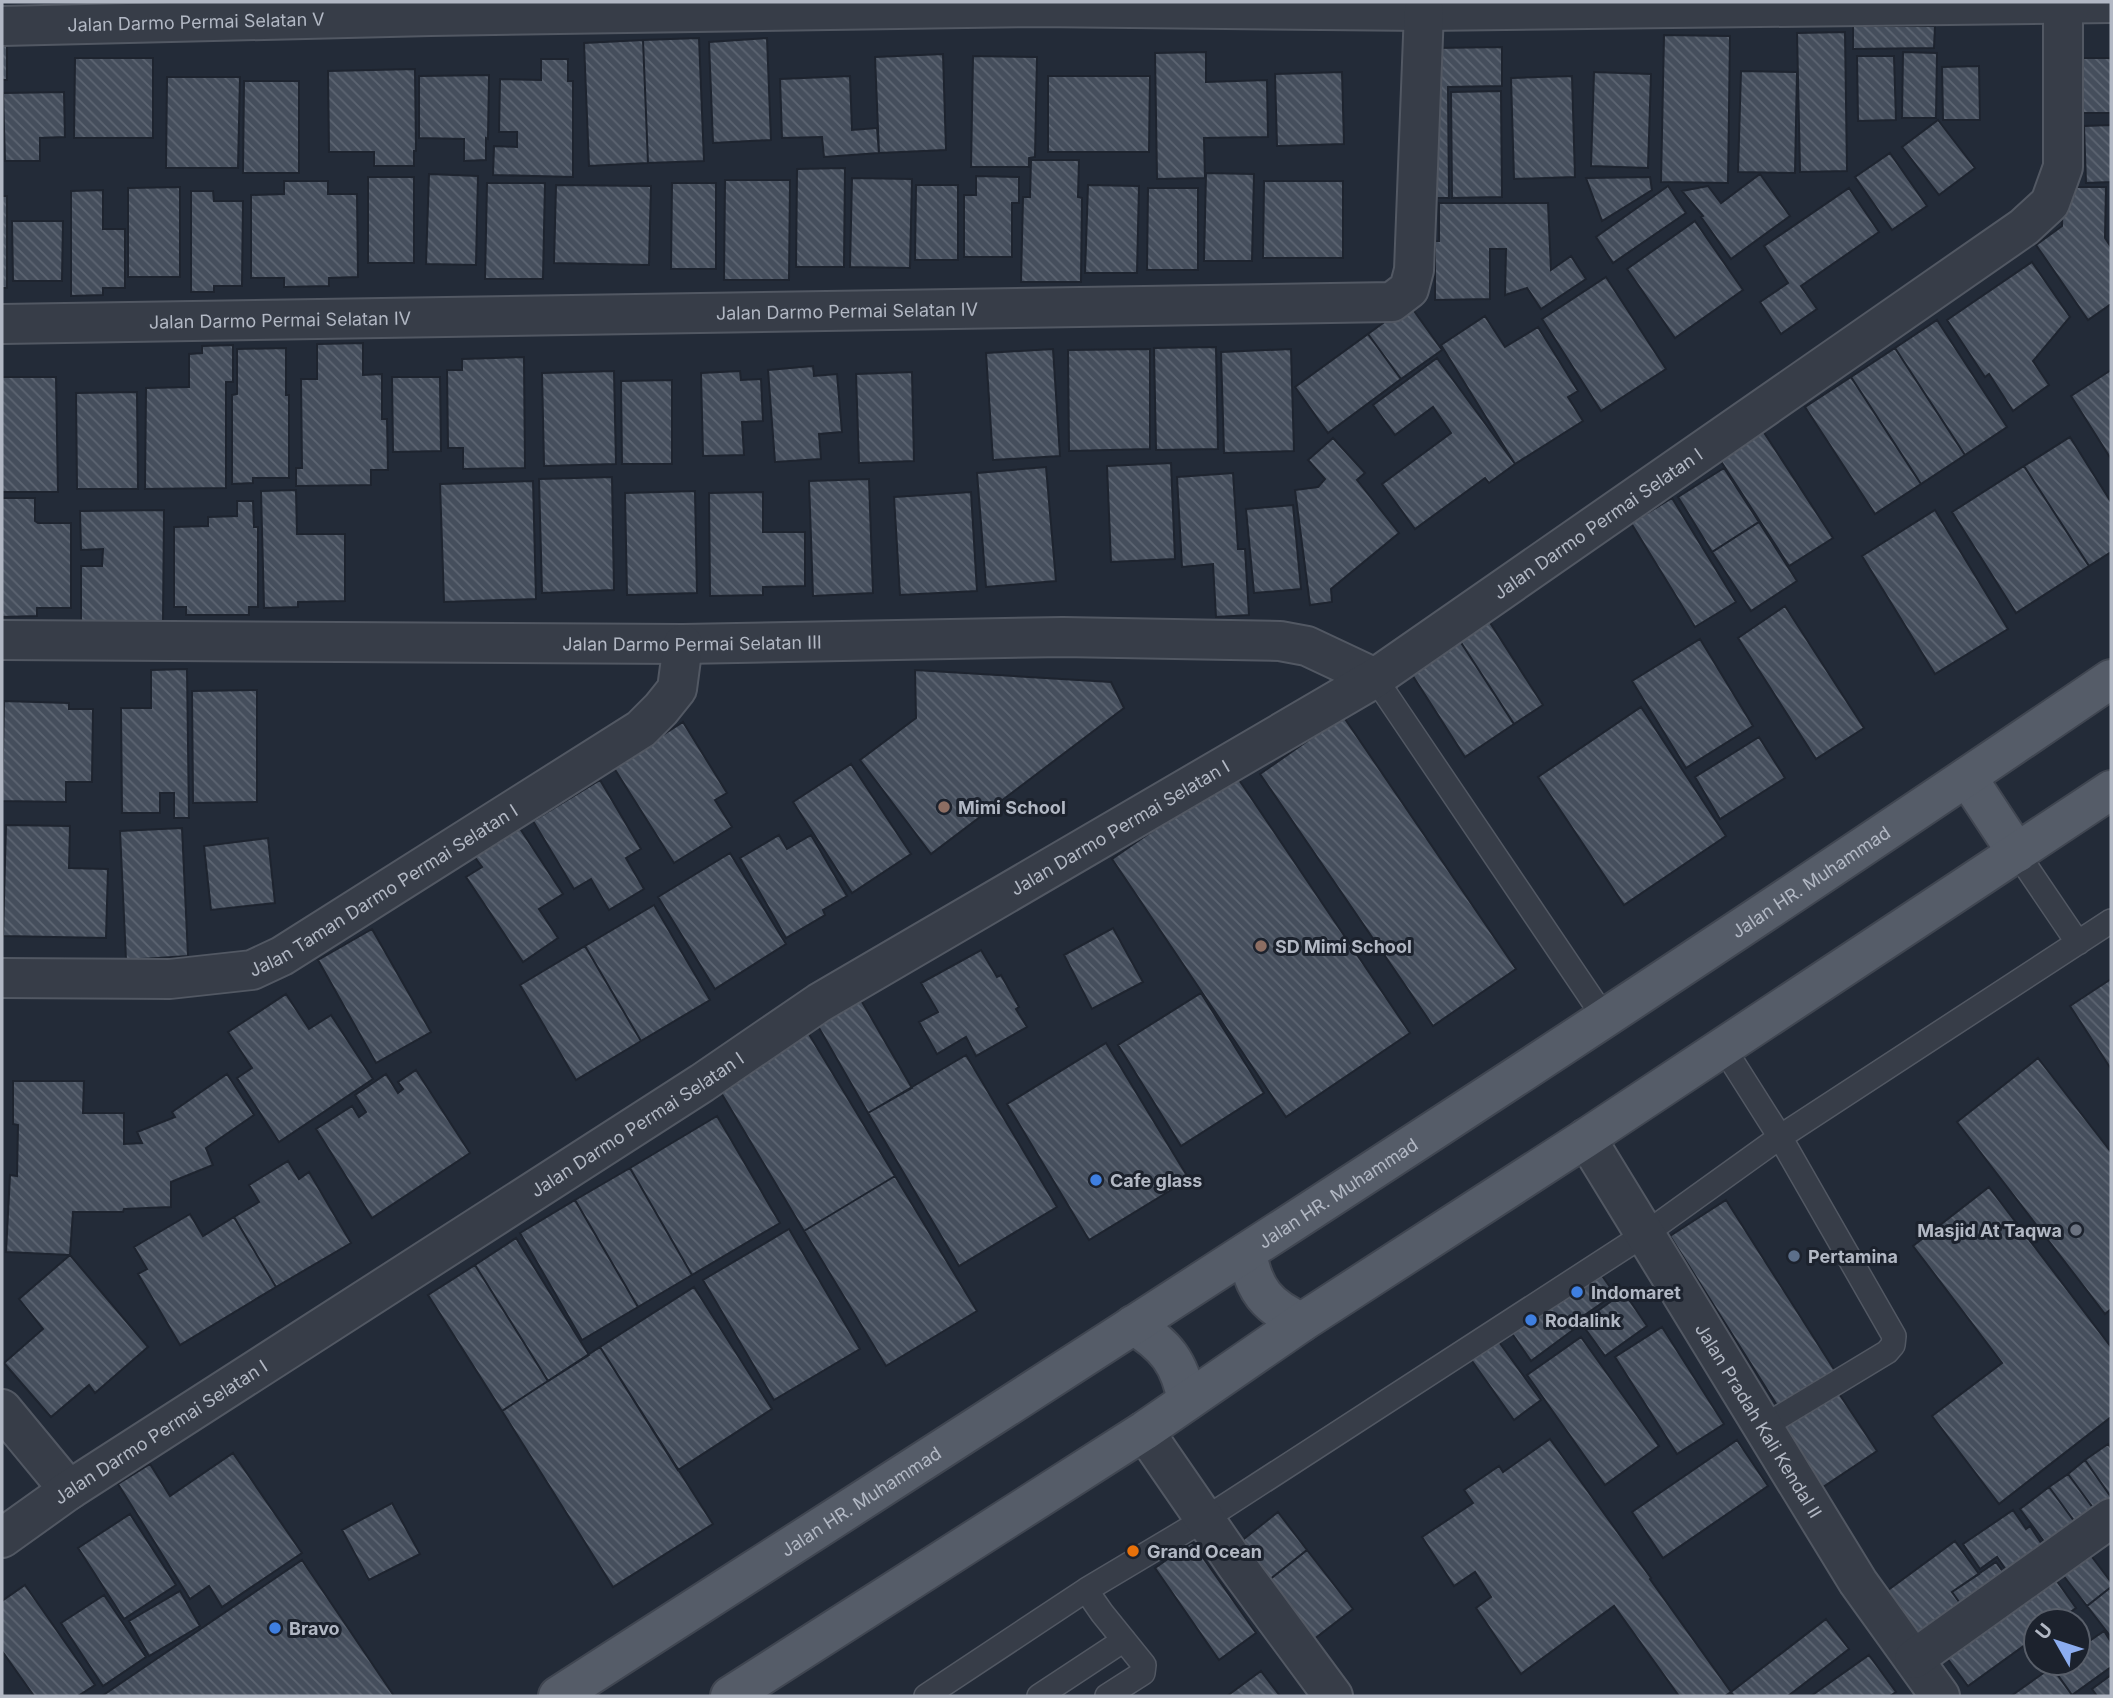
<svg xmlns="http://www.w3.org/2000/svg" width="2113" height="1698" font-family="Inter,sans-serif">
<defs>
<pattern id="building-back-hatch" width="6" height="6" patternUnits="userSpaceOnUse" patternTransform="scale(1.75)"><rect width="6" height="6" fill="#454e5c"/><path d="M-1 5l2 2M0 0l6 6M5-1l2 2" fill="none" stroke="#5d6572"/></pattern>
</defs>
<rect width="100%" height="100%" fill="#232b38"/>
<path fill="url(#building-back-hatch)" stroke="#1e242f" stroke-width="2" d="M1853,26H1935L1934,48L1853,49Z
M1845,32L1847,171L1800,172L1797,33Z
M1664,35L1730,36L1728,183L1661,182Z
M699,38L704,161L648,163L643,40Z
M767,38L771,140L713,143L709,42Z
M643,40L648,163L589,166L584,43Z
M2,41H7V80H2Z
M1502,47V86L1448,87L1449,198H1427L1434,48Z
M1206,52V82L1267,80L1268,137L1204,138L1205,178L1157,179L1155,53Z
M1903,52L1937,53L1936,118H1902Z
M943,54L946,150L879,153L875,57Z
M973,56L1037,57L1035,157L1029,158V167H971Z
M1857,56H1894L1896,120L1858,121Z
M75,58H153V138H74Z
M2078,58H2111V113H2079Z
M541,59H568V81H573V177L493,175L494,146L517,147V132H499L500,79L541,80Z
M1979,66L1980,120H1943L1942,67Z
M415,69L416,151H414V166H374V152H329L328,71Z
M1741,71L1797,72L1795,173L1738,172Z
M1342,72L1344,144L1277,146L1275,74Z
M1594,72L1651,74L1648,168L1591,166Z
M489,75L488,139L486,138V160L464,161V139L419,138V76Z
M850,76L852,130L877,128L879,153L824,157L822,137L782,138L780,79Z
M1048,76H1150L1149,152H1048Z
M1572,76L1575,177L1514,179L1511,78Z
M167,77H240L238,168H166Z
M244,81H299V173H243Z
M1501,91L1502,197L1452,198L1451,92Z
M64,92L65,137L40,138V161H5L3,93Z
M1938,120L1975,168L1939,195L1902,147Z
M2111,125V182L2086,183L2084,126Z
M1890,153L1927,206L1892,230L1855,177Z
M1031,160H1079L1078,197L1082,198L1081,282H1021L1023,197H1030Z
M845,168L844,267H796L797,169Z
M1206,173L1254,174L1252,261H1204Z
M429,174L478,176L476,265L426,264Z
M1760,174L1790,216L1731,259L1701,217L1703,216L1682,191L1708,186L1721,203Z
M976,176L1019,177V203H1012V257H964V195H976Z
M368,177H414V263H368Z
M1650,177L1652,190L1602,221L1586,178Z
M852,178L912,179L910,268L850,267Z
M725,180H790L789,280H724Z
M284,181H328V194H357L358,277L329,278V286L284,287V278H251V195L284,194Z
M1264,181H1343V258H1263Z
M487,183H545L543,279H485Z
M672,183H716V269H671Z
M556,185L651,186L649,265L554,263Z
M916,185H958V260H915Z
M1088,185L1139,186L1137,273H1085Z
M1668,186L1686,213L1613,263L1596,237Z
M180,187V277H128V188Z
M2063,187H2106L2105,238L2111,247V304L2088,320L2036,245L2062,226Z
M1148,188H1198V270H1147Z
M1849,188L1879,232L1801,286L1817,309L1781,334L1760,302L1788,283L1764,246Z
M103,190V229H125V288H103V295L71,296V191Z
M191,191H213L214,201H243L242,286H214V292H191Z
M2,196H7V288H2Z
M1439,203H1548L1551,270L1571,256L1586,279L1541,309L1527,288L1505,295L1506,249H1490V299L1435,300V241H1439Z
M12,221H63L62,281H13Z
M1695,221L1743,290L1675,338L1627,269Z
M2032,262L2070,317L2033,361L2049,385L2013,411L1989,374L1985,377L1947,320Z
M1606,277L1666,369L1601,411L1542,319Z
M1409,304L1442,350L1401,379L1368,334Z
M1485,316L1505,347L1538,327L1578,391L1568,397L1583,421L1515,464L1441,345Z
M1937,320L2007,427L1965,455L1895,348Z
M1368,334L1401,379L1328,433L1295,387Z
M363,343V375L382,374V419H387L388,470H371V485L296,486V468H302L301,379H317V344Z
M233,345V382H226V488L145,489L146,388L189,387V354L202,353V346Z
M1216,347L1218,449L1156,450L1154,348Z
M286,348V395H289V478H253V483L232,484V395L237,394V349Z
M1895,348L1965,455L1921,484L1851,377Z
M1053,349L1060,456L993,460L986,353Z
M1150,349V449L1069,451L1068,350Z
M1291,349L1294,451L1224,453L1221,352Z
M524,357L525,468L463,469V448H448L447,370H462V359Z
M1437,358L1515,464L1489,483L1485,478L1415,529L1382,484L1451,433L1433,407L1395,435L1373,405Z
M813,366L814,376L837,374L842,432L819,434L821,459L775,462L768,370Z
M2111,370V459L2071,396Z
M614,371L616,464L544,466L542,373Z
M740,371L741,380L761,379L763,421L742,422L744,455L703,456L701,373Z
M912,372L914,461L859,463L856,374Z
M2,377H56L58,492H2Z
M392,377H440L441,451L393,452Z
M1851,377L1921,484L1875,514L1805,407Z
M672,380V464H622L621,381Z
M137,392L138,489H77L76,393Z
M1763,431L1833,538L1789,566L1720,460Z
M2070,437L2111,502V552L2089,566L2024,466Z
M1333,438L1365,473L1357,480L1399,533L1331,589L1332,602L1310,605L1295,490L1318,487L1325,479L1308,460Z
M1171,463L1175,559L1111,562L1107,466Z
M2024,466L2089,566L2016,613L1952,512Z
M1046,467L1056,581L986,587L977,473Z
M1724,468L1759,522L1712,552L1678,497Z
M1233,473L1238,549H1245L1249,615L1216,617L1213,564L1182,567L1177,477Z
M612,477L614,590L542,593L539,479Z
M869,479L873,593L813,596L809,481Z
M533,481L536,599L444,602L440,484Z
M296,490L297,534H345V601L298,602V607L264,608L261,491Z
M695,491L697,593L627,595L625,493Z
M763,492V532H805V586L763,587V595L710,596L709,493Z
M971,492L977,591L900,595L894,497Z
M2,498H35V521L38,523H71V608H37V616L2,617Z
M1672,498L1736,602L1695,627L1631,523Z
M237,501H253L254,527H258V607H249V615H186V607H174V527L208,526V517L237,516Z
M1293,505L1301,589L1254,593L1246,509Z
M164,510L163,622H81V566H102L103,549L81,550L80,511Z
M1935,510L2008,629L1935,674L1862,556Z
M1759,522L1797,581L1751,611L1712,552Z
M1785,606L1864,728L1816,759L1738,638Z
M1487,618L1543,705L1514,724L1458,638Z
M1458,638L1514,724L1465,757L1409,670Z
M1700,639L1753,726L1686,768L1632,681Z
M187,669L189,818H174V793H160V813H122L121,708H151V670Z
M915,670L1111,682L1124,708L931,854L860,760L916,718Z
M257,690V802L193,803L192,691Z
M4,701L69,703V709H93L92,782H66V802L2,801Z
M1641,707L1726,836L1624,905L1538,777Z
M1343,716L1516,969L1433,1026L1260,774Z
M683,722L727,793L715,800L732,827L674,863L607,757L650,743Z
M1759,737L1785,778L1720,819L1695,777Z
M851,764L911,854L852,893L793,802Z
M1235,774L1410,1033L1286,1117L1112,859Z
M600,780L641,849L626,858L644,889L609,910L591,879L574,889L533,821Z
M6,825L70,826L69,868L108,869L106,938L3,936Z
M519,827L563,894L539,909L558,938L523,962L466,877L482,867L474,856Z
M182,828L188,956L126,960L120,831Z
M779,835L787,849L811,835L847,896L823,910L825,915L786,938L740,858Z
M268,838L275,903L211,910L204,846Z
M730,853L786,944L715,989L658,897Z
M654,905L710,1000L641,1041L585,946Z
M1113,928L1143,982L1092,1009L1064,955Z
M372,929L431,1032L376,1063L318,960Z
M585,946L641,1041L576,1080L520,985Z
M981,950L997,977L1001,975L1019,1007L1016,1009L1027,1027L976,1056L966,1037L937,1054L919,1022L938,1012L921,983Z
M2111,979V1069L2070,1006Z
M1201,993L1264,1093L1181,1146L1118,1045Z
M286,994L309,1029L331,1015L373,1079L279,1142L237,1078L252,1068L228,1032Z
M858,995L912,1088L868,1113L815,1021Z
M807,1031L895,1176L804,1231L717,1086Z
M1106,1043L1189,1179L1089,1240L1007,1104Z
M966,1055L1057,1207L959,1266L868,1113Z
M2038,1058L2111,1152V1309L2105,1314L1957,1122Z
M416,1070L470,1153L372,1218L316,1129L352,1106L359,1117L366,1112L355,1095L386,1074L398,1093L403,1089L398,1082Z
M227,1074L254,1115L206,1148L213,1165L171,1182V1207L124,1209L123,1212H73L70,1255L6,1252L10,1175L17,1176L18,1125L13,1124V1081H84L83,1113H124V1144L142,1143L137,1132L175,1117L172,1112Z
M717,1116L780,1223L692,1275L630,1168Z
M288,1161L299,1179L309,1172L351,1243L276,1287L234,1217L259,1202L249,1185Z
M630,1168L692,1275L638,1307L575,1200Z
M895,1176L977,1311L886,1366L804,1231Z
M1989,1187L2111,1347V1417L1999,1504L1932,1416L2002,1363L1913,1246Z
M575,1200L638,1307L582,1340L520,1233Z
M1726,1200L1837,1374L1780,1410L1670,1236Z
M190,1214L203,1236L234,1217L276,1287L180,1345L138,1274L147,1269L134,1247Z
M789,1229L860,1349L774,1400L703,1280Z
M516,1238L589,1355L548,1381L475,1265Z
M70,1255L148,1347L95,1393L89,1385L51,1417L4,1363L43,1329L19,1299Z
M475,1265L548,1381L502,1411L428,1295Z
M1600,1273L1615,1294L1569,1326L1573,1330L1531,1361L1511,1332Z
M694,1287L772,1409L678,1470L600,1347Z
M1624,1292L1647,1326L1605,1356L1581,1323Z
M1662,1327L1724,1424L1677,1454L1615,1357Z
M1494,1335L1541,1400L1514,1420L1467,1354Z
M1581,1337L1659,1446L1605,1485L1527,1375Z
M600,1347L713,1524L613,1587L502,1411Z
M1834,1386L1877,1451L1823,1487L1780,1423Z
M1550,1439L1651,1578L1650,1579L1731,1692L1725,1696H1679L1614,1606L1521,1674L1476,1608L1491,1597L1475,1572L1454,1586L1422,1537L1473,1503L1464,1490L1499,1466L1503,1472Z
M1737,1440L1768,1486L1663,1558L1632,1512Z
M2108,1444L2111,1448V1497L2085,1460Z
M233,1453L302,1553L222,1607L209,1586L190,1599L118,1484L150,1464L170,1496Z
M2085,1460L2111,1497V1507L2099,1516L2068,1474Z
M2068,1474L2099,1516L2080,1529L2049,1487Z
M2049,1487L2080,1529L2051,1551L2020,1509Z
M392,1503L420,1554L369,1580L342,1530Z
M2013,1510L2026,1529L2030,1526L2049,1555L2013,1580L1997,1557L1980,1569L1963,1544Z
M1278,1512L1307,1550L1264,1584L1235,1546Z
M130,1514L176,1585L124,1619L78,1548Z
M1955,1541L1979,1574L1952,1592L1967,1613L1914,1651L1880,1596Z
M1192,1542L1256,1633L1219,1660L1155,1568Z
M2086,1549L2111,1582V1587L2087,1606L2059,1570Z
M1307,1550L1353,1609L1309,1643L1264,1584Z
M302,1560L394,1696H102Z
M1996,1562L2011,1583L1967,1613L1952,1592Z
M2047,1567L2076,1608L2058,1621H2036V1637L1968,1686L1938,1646Z
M25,1585L95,1685L78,1696H34L2,1651V1601Z
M2111,1587V1637L2087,1606Z
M180,1591L200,1626L149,1656L129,1621Z
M104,1595L146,1657L103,1686L61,1623Z
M1826,1619L1849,1649L1788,1696H1734L1731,1692Z
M2104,1631L2111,1642V1667L2072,1695L2052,1667L2058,1663H2078V1649Z
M1869,1655L1896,1692L1890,1696H1811Z
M2052,1667L2072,1695L2070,1696H2011Z
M1261,1671L1280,1696H1227Z
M2111,1675V1696H2097L2092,1689Z"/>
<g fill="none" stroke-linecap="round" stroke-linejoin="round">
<defs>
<path id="service" d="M1375,678L1604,1017
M2017,853L2078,943
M1723,1047L1780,1137L1894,1336L1893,1345L1887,1352L1763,1427
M1086,1590L1102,1613L1144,1665L1143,1673L1107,1696
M926,1696L1086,1590L1205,1519L1645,1234L1780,1137L2111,921
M1039,1696L1124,1640"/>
<g id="minor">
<path id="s1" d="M2,26L431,16L1036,7L1424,11L2111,3"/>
<path id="s2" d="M2,324L1392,302L1409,289L1414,270L1424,11"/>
<path id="s3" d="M2,640L683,644L1063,637L1280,641L1307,646L1375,678"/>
<path id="s4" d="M2,978L170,979L252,970L282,956L641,729L661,709L677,689L683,644"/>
<path id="s5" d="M1586,1138L1858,1582L1940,1696"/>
<path d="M2,1409L69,1490"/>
<path d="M1144,1431L1237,1566L1333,1696"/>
<path id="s6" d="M2,1538L69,1490L702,1083L819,1003L1375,678L2024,227L2050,203L2063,167V2"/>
<path d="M1914,1659L2111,1518"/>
</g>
<g id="primary">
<path d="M1967,777L2017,853"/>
<path d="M1247,1252C1253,1289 1267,1307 1302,1322"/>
<path d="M1133,1325C1166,1345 1180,1363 1187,1401"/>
<path id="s7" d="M558,1696C1078,1361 1600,1028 2111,679"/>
<path d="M730,1696L1144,1431L1302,1322L1586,1138L2111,790"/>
</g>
</defs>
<use href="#service" stroke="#525863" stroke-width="26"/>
<use href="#minor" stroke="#525863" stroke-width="42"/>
<use href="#primary" stroke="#404651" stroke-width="42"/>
<use href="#service" stroke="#373d48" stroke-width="23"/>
<use href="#minor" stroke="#373d48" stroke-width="38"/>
<use href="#primary" stroke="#555c68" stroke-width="38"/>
</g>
<g fill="#8d6e63" stroke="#1c222d" stroke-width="2.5">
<circle cx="944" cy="807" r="7"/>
<circle cx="1261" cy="946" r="7"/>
</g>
<g fill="#3f7fe0" stroke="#1c222d" stroke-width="2.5">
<circle cx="1096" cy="1180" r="7"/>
<circle cx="1577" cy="1292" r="7"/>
<circle cx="1531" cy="1320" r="7"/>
<circle cx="275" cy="1628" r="7"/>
</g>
<circle fill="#6b7280" stroke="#1c222d" stroke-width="2.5" cx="2076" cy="1230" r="7"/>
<circle fill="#5c6f8a" stroke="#1c222d" stroke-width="2.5" cx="1794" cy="1256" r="7"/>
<circle fill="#e8710a" stroke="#1c222d" stroke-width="2.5" cx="1133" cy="1551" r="7"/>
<g text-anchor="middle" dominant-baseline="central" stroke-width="6" stroke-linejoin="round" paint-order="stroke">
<g font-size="18" fill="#b2b8c4" stroke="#1c222d">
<text stroke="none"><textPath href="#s1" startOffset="194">Jalan Darmo Permai Selatan V</textPath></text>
<text stroke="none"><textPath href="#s2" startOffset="845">Jalan Darmo Permai Selatan IV</textPath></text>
<text stroke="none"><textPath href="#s2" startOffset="278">Jalan Darmo Permai Selatan IV</textPath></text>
<text stroke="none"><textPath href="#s6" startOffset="1892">Jalan Darmo Permai Selatan I</textPath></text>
<text stroke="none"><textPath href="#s3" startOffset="690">Jalan Darmo Permai Selatan III</textPath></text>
<text stroke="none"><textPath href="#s6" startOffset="1325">Jalan Darmo Permai Selatan I</textPath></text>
<text stroke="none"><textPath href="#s7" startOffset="1494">Jalan HR. Muhammad</textPath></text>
<text stroke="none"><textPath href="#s4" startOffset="404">Jalan Taman Darmo Permai Selatan I</textPath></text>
<text stroke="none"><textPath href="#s6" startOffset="758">Jalan Darmo Permai Selatan I</textPath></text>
<text stroke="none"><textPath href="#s7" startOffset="928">Jalan HR. Muhammad</textPath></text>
<text stroke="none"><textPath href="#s5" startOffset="331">Jalan Pradah Kali Kendal II</textPath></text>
<text stroke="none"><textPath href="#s6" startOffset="191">Jalan Darmo Permai Selatan I</textPath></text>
<text stroke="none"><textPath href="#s7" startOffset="360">Jalan HR. Muhammad</textPath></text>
</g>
<g font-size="18" font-weight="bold" fill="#b2b8c4" stroke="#1c222d" text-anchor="start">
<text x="958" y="807">Mimi School</text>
<text x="1275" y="946">SD Mimi School</text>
<text x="1110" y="1180">Cafe glass</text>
<text x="2062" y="1230" text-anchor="end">Masjid At Taqwa</text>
<text x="1808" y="1256">Pertamina</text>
<text x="1591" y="1292">Indomaret</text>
<text x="1545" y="1320">Rodalink</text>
<text x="1147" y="1551">Grand Ocean</text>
<text x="289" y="1628">Bravo</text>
</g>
</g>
<rect width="2113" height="1698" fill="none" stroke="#b2b8c4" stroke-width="7"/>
<g transform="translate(2057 1642) rotate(309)"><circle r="33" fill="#1c222d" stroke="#585e69" stroke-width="2"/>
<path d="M0-5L12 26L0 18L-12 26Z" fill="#8cadef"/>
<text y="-10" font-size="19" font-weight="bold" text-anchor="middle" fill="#b2b8c4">U</text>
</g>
</svg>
